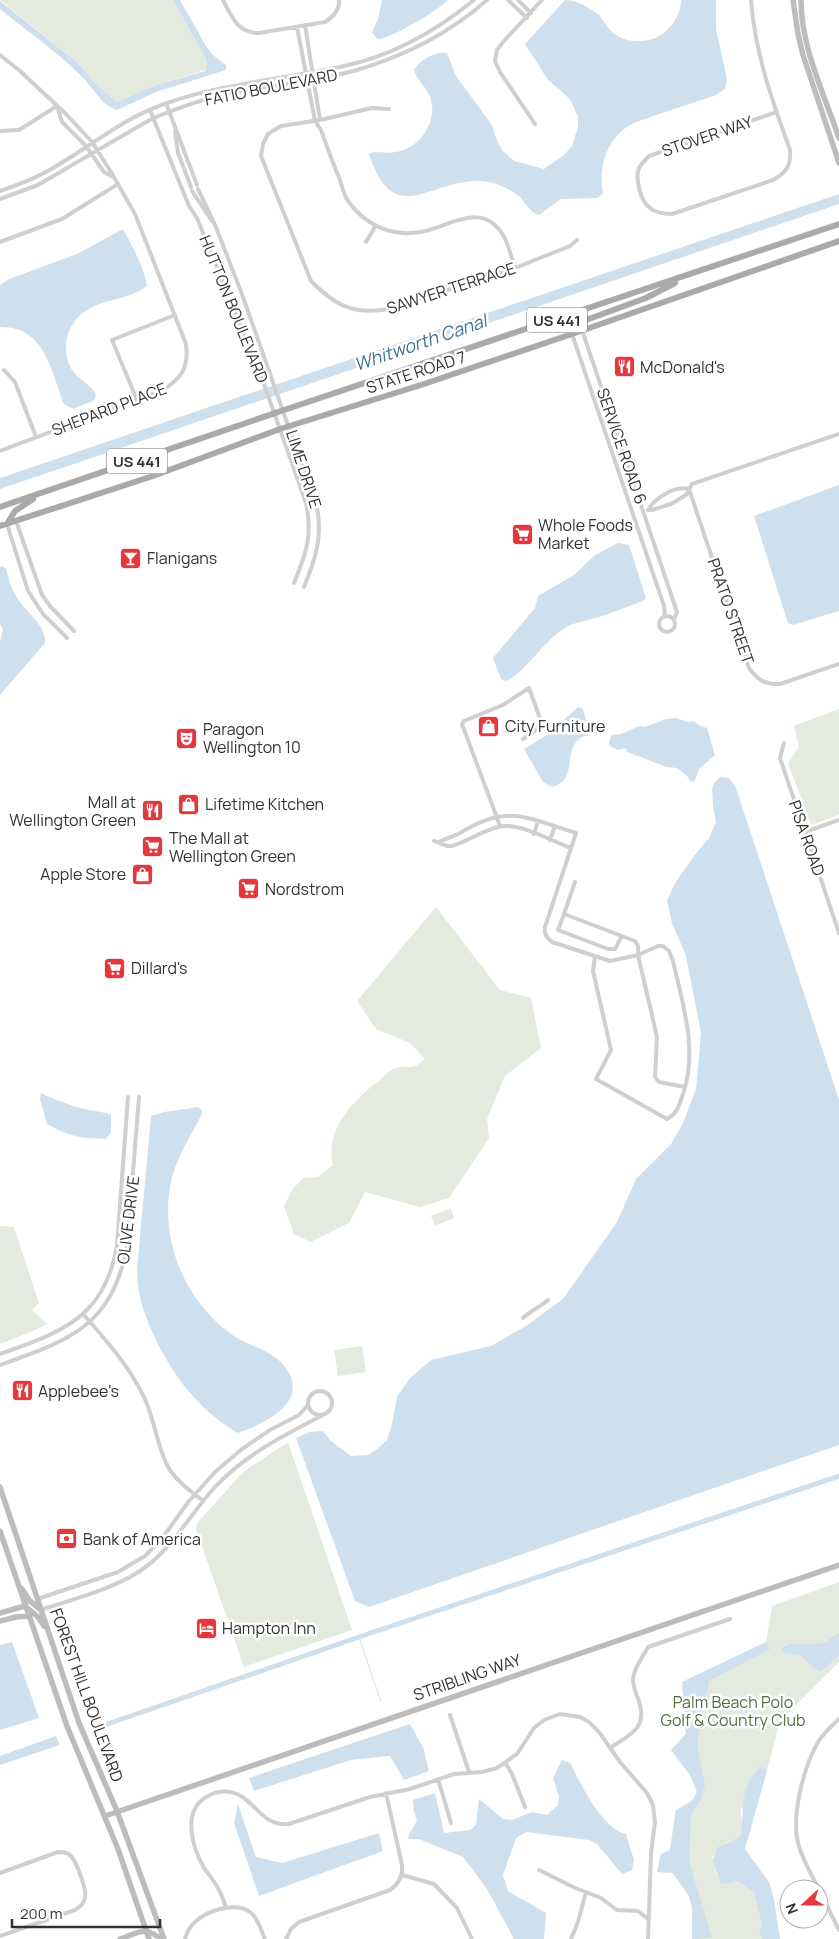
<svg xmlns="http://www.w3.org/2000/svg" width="839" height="1939" font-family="Manrope,sans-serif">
<rect width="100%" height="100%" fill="#fff"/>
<path fill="#e4ebde" d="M0,0H173L206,59L207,66L205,70L156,85L117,102L98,86L78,63Z
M839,709V815L811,825L788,763L799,747L794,726Z
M436,907L500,990L531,998L541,1048L505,1076L487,1119L489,1138L449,1198L420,1207L365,1192L349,1223L311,1242L294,1234L284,1206L292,1190L303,1178L318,1177L333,1165C324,1130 354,1099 381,1079C385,1075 391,1069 396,1068C411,1064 411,1072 425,1059L410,1043L376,1029L357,1001Z
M451,1208L454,1218L435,1226L431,1216Z
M0,1226L14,1227L39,1303L32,1310L47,1324L31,1332L0,1344Z
M362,1346L366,1372L338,1376L334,1350Z
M288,1442L352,1630L244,1667L196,1529L198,1522L243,1472Z
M839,1582V1632L824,1643L789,1644L784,1653L800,1656L817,1670L821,1672L839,1656V1662L780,1721L767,1771L761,1766L741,1810L742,1825L740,1836L736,1841L727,1842L713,1856L712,1861L717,1875L726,1884L738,1881L754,1893L763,1924L759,1933L762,1939H692V1908L689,1896L673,1873L657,1872L661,1854L670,1850L676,1810L692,1801L697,1792L690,1775L671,1750L686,1734L682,1682L766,1642L772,1606Z"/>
<path fill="#cee0ed" d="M173,0H180L206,46L213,55L226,65V70L156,92L117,110C104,107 95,91 86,81C61,54 29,33 0,9V1L78,63L98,86L117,102L156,85L205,71L207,66L206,59Z
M382,0H448C439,10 389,40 377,39L372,32L378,19Z
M565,0C577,0 591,8 600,16C604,21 607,27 612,32C627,45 652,44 666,31C675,23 681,12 681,0H716V29L727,79L725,89L716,95C699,101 682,106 665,112C654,116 643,119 632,124C607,137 598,167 603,193L598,198L561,199L539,215C531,214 526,203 520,197C511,190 500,184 489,182C435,172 395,235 369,154L373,152C382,152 391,154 400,151C421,146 437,121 431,100C428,88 415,78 414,70C420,60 435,51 447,53L456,76L492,125L496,138L502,150L514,161L544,169L564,155L572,146L578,127V117L570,99L548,80L525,44Z
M839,194V204L0,489V478Z
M123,229C130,241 146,272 147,286C121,305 89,296 71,327C65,338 64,351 69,364C74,378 92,384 96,395L93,401L73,409L64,404C51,371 45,326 0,327V285L9,279L77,254Z
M839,485V611L793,625L788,623L754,516Z
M618,543L629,545L646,598L643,601C626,607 609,614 592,619C581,622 572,623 563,629C544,641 524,674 506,681L501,679L493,658L535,608L538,596L574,575L595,555Z
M3,566L6,569C9,578 11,588 16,596C24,611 47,625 45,643L0,695V641L3,630L0,624V567Z
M578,707L583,709L590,735C586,736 581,737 579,739C562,754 579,781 551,787L543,782L524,749L547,735Z
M675,718L689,722L694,721L700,726L707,728L715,755L700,768L694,782L690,781L687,776L677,768L667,767L627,752L626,748L618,750L610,746L609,743L611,735L621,734L639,726L645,727L666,719Z
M720,777L729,778L736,788L839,1100V1445L369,1607L355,1601L296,1438L310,1432L323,1431L331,1441L351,1456L368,1455L377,1449L387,1440L392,1424L397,1397L410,1378L431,1360L491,1346L526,1326L563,1299L617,1222L636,1179L671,1144L683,1123L696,1089L701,1033L686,956L672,923L667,901L675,883L694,856L709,838L716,822L713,807L712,789L714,783Z
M41,1093L56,1100L80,1108L111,1114V1132L106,1139C81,1138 70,1137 47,1124L40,1099Z
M198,1107L202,1110V1114C190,1137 174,1161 170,1187C161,1243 185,1300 231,1334C249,1347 275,1350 288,1371C308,1404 262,1425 237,1433C221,1422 205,1411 193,1396C171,1373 144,1323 139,1292C137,1284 138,1276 137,1269L151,1116L164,1112Z
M839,1632V1656L821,1672L817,1670L800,1656L784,1653L782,1648L789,1644L824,1643Z
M12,1642L39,1718L0,1730V1645Z
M766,1642L770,1649L709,1681L697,1744L705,1786L701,1800L691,1815L689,1861L712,1938L692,1939V1908L689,1896L673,1873L657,1872L661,1854L670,1850L676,1810L692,1801L697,1792L690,1775L671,1750L686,1734L682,1682Z
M410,1724L423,1747L429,1771L404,1780L390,1756L351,1760L254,1791L249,1778Z
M56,1736L60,1745L0,1765V1756Z
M562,1760L570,1763C581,1784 602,1829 626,1834L634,1860L632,1870L622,1874L597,1844L589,1840L526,1832L516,1838L503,1875L508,1891L546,1913L544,1939H514L487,1889L463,1857L419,1839H408L409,1834L417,1821L414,1811L413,1800L435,1793L444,1833L470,1830L476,1825L479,1799L503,1819L512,1820L532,1812L547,1815L558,1805L559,1797L553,1778Z
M761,1766L767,1771L745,1849L769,1882L774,1899L780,1939H762L759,1933L762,1924L754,1893L738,1881L726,1884L721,1883L712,1861L718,1847C725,1843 734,1842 740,1836C746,1808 737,1790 761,1766Z
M238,1804L256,1857L282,1863L379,1833L383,1851L259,1896L234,1823Z"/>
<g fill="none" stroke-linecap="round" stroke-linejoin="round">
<path stroke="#cee0ed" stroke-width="1" d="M359,1637L381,1702"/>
<path stroke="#cee0ed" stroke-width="5" d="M96,1728L359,1637L839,1476"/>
<path stroke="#cfcfcf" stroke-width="4" d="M223,0C232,17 237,33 259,33L325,22C333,17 340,10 339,0
M508,0L527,18
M518,0L531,13
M751,0C755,53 772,100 790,150C791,166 787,172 773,180L672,214C665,214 656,213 650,208C640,201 635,178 639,168C641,164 646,159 649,156L777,112
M305,25L320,120
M297,27L315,121L321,130C327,147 333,163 340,180C342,187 344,195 348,201C365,225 391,237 421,232C449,227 481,200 503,235C509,245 511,257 515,268
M0,55L20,71L66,114L92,142L111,172L135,214L186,344C189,367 182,378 163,390L0,451
M166,103L197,185
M58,109L62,122L86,146L104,172L113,177
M389,109L372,108L320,120L281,126L268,134L263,144L261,156L311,281C336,306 353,315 389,309L515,268L570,246L577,240
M150,110L189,206L197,218L264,384L306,503C313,535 306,554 294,583
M535,124L500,72L495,61L497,50L503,42L542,0
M0,131L19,130L57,106
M175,132L178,153L191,187
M198,189L216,227L243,297L317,508C323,537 315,560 304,587
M0,191C14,186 29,181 42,174C85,152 119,119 167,103C224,83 285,79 344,66C392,56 436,31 474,0
M192,191L212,221
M0,199L38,185L153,118C174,110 196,101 218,96C264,85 312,83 357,70C404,56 450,33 487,0
M0,242L62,219L118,184
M366,242L375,227
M582,330L677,612L674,619
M572,334L664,606L665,616
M4,370L15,382L36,437
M137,400L112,340L175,315
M689,489L749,668C758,680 765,685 780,684L839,664
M648,510C655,498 675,485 689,489
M649,510H652L671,504L686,495L692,484L839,434
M16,521L42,595L50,606L74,631
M7,524L28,591L43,614L67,638
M659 624a8 8 0 1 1 16 0a8 8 0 1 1-16 0Z
M784,743L780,758L839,933
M500,826L462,724L464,721L503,705L529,688L541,721C538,730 531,734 523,739
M805,832L839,820
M534,834L538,821
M550,840L555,826
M434,841L447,846H452C468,841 482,831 498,827C517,821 552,841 571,848
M439,842C446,838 453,837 460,833C508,803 527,818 576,833L545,927C544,934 546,937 552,942L610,961L638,955L658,946H663L669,951L673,961C683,1005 698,1050 683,1094C679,1105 678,1113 667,1119L596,1079L611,1050L593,971L595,957
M575,882L564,914L635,941L638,946V955L657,1037L655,1077L659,1082L685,1087
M564,914L558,930L608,949H615L622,936
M83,1314C106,1340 129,1366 144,1397C155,1419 158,1454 172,1473C180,1484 192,1492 203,1501
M523,1318C530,1311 540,1307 548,1300
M0,1354C62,1332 104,1318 117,1246L128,1097
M0,1365C70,1340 111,1327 127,1247L139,1097
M308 1403a12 12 0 1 1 24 0a12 12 0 1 1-24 0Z
M37,1599L118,1572L145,1556L163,1537L189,1501L215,1472L242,1449L270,1430L299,1415L308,1405
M41,1610C73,1599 111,1590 140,1571C172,1550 189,1515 215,1487C246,1454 286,1434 325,1414
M450,1715L469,1772
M610,1748C629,1735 648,1729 639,1701C636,1694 633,1687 633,1679C634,1667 643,1657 648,1647L730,1619
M506,1764L512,1774L525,1807
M438,1779L451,1823
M539,1870L573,1887L601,1898L617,1910L638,1911L648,1919
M0,1873L58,1852C62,1852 65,1852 69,1854C76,1859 87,1890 85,1898C84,1904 80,1907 75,1910L0,1936
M402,1875L434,1884L457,1908L472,1939
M819,1889C811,1874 802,1859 798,1843C791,1816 804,1766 818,1742C824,1733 831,1726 839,1719
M819,1890L839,1930
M226,1908C224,1902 222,1895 219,1890C215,1882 209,1875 204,1868C192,1847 181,1810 208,1796C218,1790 231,1790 241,1796C258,1807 266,1827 289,1824L370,1797L410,1789L454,1774L482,1772L497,1768L517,1754L534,1728L544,1720L560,1714L580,1717L589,1722L599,1732L620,1762L647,1793L653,1805L655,1822L651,1853L648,1939
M185,1939C187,1932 189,1927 195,1922C206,1911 236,1901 250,1912C258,1918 261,1930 265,1939
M286,1939L291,1929L299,1922L390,1890C399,1884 403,1876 402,1865L386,1793
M571,1939L578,1922L586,1892"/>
<path stroke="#bcbcbc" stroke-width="5.5" d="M793,0L798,34L803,55L839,163
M801,0C801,47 824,94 839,138
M0,1487L79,1723L117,1811L164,1939
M0,1531L67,1726L118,1849L149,1939
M22,1589L30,1601L41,1610
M27,1608L37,1616L44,1626
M0,1613L25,1606
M0,1621L16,1617L29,1616
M105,1816L839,1565
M120,1939C137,1933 146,1925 160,1939"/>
<path stroke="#aaa" stroke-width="6" d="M573,333L581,323L586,320L646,298L675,283
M0,507L284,410L839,224
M7,524L15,511L33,499
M0,526L153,476L280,429L424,384L572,334L839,241"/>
</g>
<defs>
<symbol id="restaurant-square" viewBox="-11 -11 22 22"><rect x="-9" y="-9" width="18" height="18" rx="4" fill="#e5383d" stroke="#fff"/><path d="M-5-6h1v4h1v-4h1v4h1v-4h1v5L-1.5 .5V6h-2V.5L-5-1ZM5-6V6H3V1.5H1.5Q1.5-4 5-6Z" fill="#fff"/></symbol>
<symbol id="supermarket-square" viewBox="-11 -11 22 22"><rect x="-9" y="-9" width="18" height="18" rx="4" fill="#e5383d" stroke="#fff"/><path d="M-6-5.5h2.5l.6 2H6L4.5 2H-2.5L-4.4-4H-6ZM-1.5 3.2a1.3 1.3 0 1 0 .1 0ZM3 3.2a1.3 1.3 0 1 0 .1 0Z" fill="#fff"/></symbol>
<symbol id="bar-square" viewBox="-11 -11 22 22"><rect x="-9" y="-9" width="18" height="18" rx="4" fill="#e5383d" stroke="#fff"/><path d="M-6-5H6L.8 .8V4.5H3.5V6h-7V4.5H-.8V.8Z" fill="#fff"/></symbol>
<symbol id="shop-square" viewBox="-11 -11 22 22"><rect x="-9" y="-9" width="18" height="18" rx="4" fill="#e5383d" stroke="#fff"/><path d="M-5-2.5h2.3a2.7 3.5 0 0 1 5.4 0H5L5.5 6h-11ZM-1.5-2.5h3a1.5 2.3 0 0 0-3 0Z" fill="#fff"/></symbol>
<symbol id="theatre-square" viewBox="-11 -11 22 22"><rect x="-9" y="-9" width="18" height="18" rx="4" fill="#e5383d" stroke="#fff"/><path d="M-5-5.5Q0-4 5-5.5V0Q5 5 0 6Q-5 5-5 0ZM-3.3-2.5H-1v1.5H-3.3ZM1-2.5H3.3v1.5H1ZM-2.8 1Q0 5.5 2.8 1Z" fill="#fff"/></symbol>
<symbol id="bank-square" viewBox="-11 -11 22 22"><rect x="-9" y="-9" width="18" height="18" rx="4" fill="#e5383d" stroke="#fff"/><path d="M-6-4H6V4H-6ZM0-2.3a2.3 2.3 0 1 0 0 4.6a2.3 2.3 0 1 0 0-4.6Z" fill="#fff"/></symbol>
<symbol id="hotel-square" viewBox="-11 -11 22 22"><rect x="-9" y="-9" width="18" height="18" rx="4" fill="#e5383d" stroke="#fff"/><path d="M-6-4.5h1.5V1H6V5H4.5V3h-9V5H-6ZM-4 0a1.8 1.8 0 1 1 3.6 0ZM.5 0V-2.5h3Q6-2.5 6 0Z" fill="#fff"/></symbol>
</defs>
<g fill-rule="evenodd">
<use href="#restaurant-square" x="612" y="354" width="25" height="25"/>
<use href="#supermarket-square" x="510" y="522" width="25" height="25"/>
<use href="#bar-square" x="118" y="546" width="25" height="25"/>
<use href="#shop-square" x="476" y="714" width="25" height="25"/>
<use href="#theatre-square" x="174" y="726" width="25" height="25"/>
<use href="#shop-square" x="176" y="792" width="25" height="25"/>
<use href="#restaurant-square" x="140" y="798" width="25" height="25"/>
<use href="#supermarket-square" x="140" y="834" width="25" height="25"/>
<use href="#shop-square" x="130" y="862" width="25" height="25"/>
<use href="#supermarket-square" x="236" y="876" width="25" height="25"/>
<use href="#supermarket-square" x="102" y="956" width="25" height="25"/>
<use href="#restaurant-square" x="10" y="1378" width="25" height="25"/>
<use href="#bank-square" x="54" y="1526" width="25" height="25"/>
<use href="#hotel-square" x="194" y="1616" width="25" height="25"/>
</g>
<g text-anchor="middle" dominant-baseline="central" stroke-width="5" stroke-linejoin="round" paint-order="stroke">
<g fill="#fff" stroke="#707070" stroke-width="1">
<rect x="527" y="307.5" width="60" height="25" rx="4"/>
<rect x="107" y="448.5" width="60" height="25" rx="4"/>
</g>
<g font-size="15" font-weight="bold" fill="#323232">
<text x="557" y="320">US 441</text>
<text x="137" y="461">US 441</text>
</g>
<g font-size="16" fill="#323232" stroke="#fff">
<text transform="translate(271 87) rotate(-11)">FATIO BOULEVARD</text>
<text transform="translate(707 136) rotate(-19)">STOVER WAY</text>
<text transform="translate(451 288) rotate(-18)">SAWYER TERRACE</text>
<text transform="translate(234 309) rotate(68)">HUTTON BOULEVARD</text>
<text transform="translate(416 372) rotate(-18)">STATE ROAD 7</text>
<text transform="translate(109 409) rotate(-21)">SHEPARD PLACE</text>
<text transform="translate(622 446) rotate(71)">SERVICE ROAD 6</text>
<text transform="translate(304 469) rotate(72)">LIME DRIVE</text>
<text transform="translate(731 611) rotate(71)">PRATO STREET</text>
<text transform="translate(807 838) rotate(71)">PISA ROAD</text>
<text transform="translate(128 1220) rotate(-83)">OLIVE DRIVE</text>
<text transform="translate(467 1677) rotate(-19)">STRIBLING WAY</text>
<text transform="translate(87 1695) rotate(70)">FOREST HILL BOULEVARD</text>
</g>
<g font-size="16" fill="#323232" stroke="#fff" text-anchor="start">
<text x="640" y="367">McDonald's</text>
<text x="538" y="525">Whole Foods<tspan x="538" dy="18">Market</tspan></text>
<text x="147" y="558">Flanigans</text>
<text x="505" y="726">City Furniture</text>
<text x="203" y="729">Paragon<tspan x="203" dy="18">Wellington 10</tspan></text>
<text x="136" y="802" text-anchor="end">Mall at<tspan x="136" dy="18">Wellington Green</tspan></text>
<text x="205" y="804">Lifetime Kitchen</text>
<text x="169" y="838">The Mall at<tspan x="169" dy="18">Wellington Green</tspan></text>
<text x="126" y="874" text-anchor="end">Apple Store</text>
<text x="265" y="889">Nordstrom</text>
<text x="131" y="968">Dillard's</text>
<text x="38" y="1391">Applebee's</text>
<text x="83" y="1539">Bank of America</text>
<text x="222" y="1628">Hampton Inn</text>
</g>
<g font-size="16" fill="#536f3e" stroke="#fff">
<text x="733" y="1702">Palm Beach Polo<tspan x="733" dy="18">Golf &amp; Country Club</tspan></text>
</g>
<g font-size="18" font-style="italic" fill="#3f7095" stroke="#fff">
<text transform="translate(420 342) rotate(-19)">Whitworth Canal</text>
</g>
</g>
<g transform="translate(804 1904) rotate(249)"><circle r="24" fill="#ffffff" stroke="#adadad"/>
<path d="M0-4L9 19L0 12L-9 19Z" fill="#e5383d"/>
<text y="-8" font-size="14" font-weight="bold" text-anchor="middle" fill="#323232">N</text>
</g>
<path d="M12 1919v8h148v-8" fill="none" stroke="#323232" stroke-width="2.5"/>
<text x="20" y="1919" font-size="15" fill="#323232" stroke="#ffffff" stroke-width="4" paint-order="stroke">200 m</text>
</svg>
